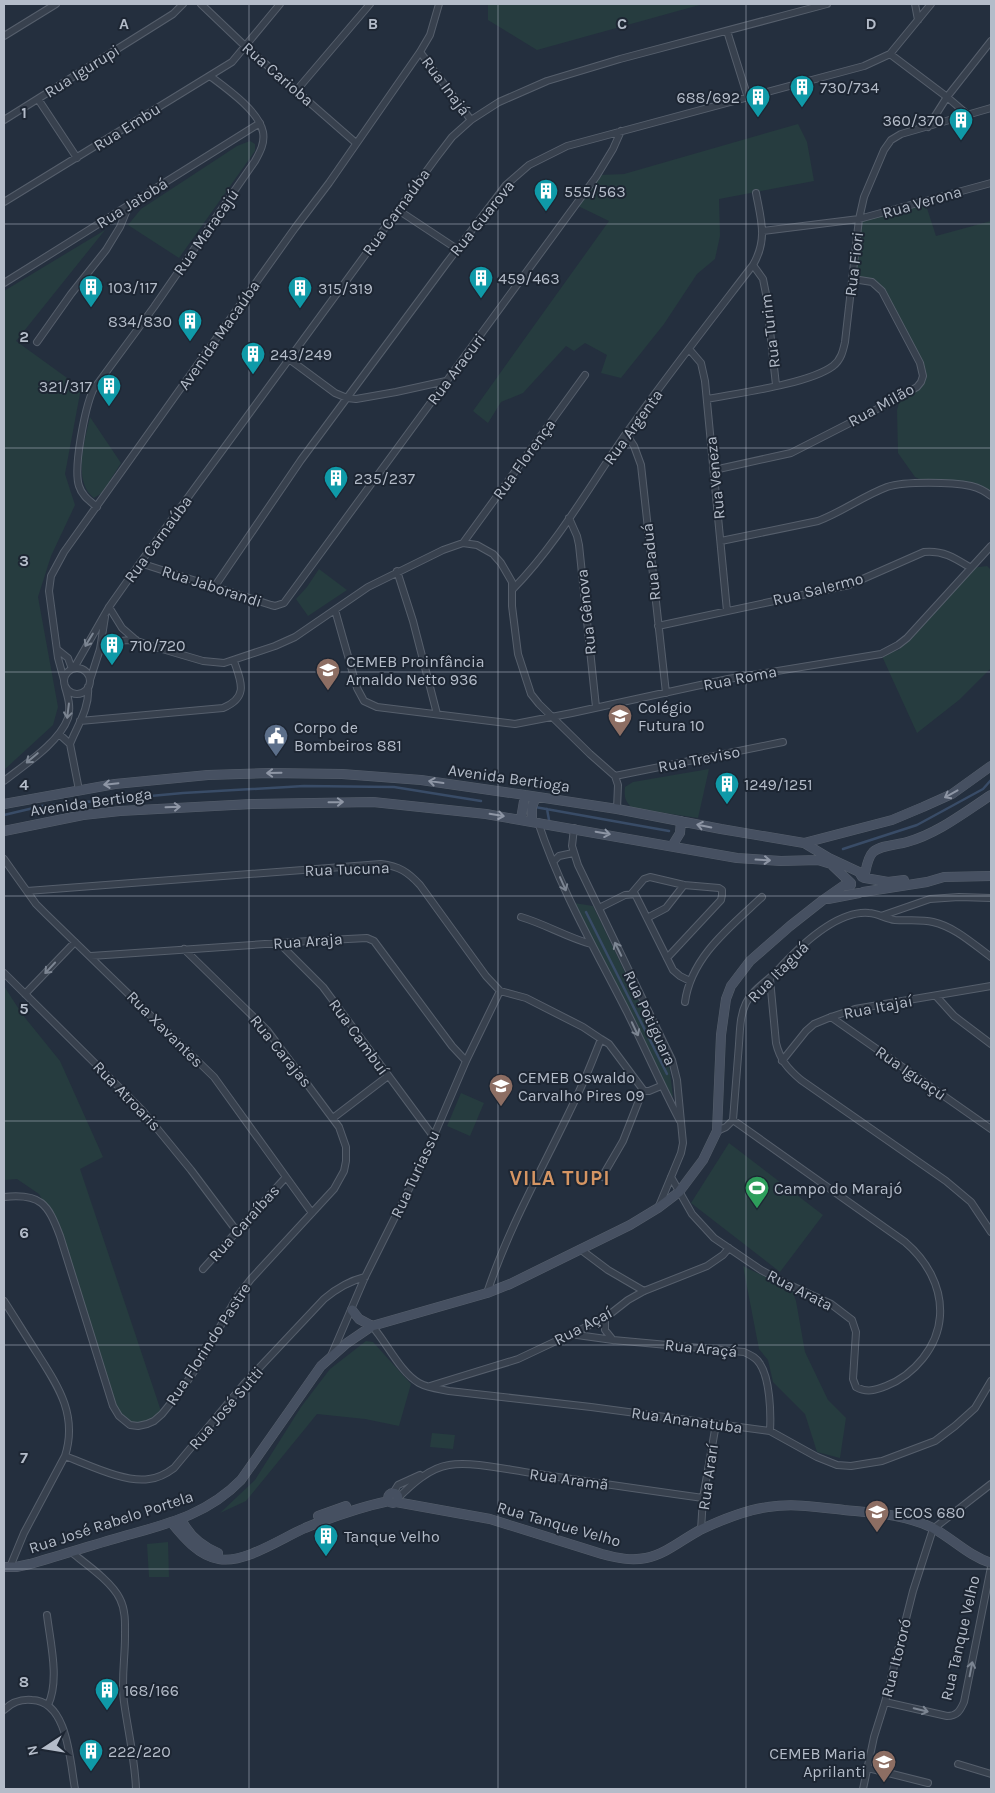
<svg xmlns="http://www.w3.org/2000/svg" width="995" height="1793" font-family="Karla,sans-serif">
<rect width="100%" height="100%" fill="#242f3e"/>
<path fill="#263c3f" d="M488,4H703L537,50L488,20Z
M798,124L807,142L814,181L719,199L720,236L715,259L697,274L664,324L621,378L601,373L607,355L585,343L574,351L566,346L523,393L501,402L488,423L473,411L609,221L576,205L600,175L624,174Z
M250,141L255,144V151L179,258L128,225L141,209L237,146Z
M925,202L936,236L991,221V494L956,484H930L915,477L898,453L897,410L901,396L921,382L923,376L882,291L866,281L853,279L859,219Z
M105,230L16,341L81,388L65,474L75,505L51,556L38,597L58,707L53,725L4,770V291Z
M90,417L121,463L102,493L94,498C72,482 85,439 90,417Z
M987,566L991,570V668L959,700L917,733L881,654L899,650L907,638L971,568Z
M319,569L347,590L308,616L296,599L307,587Z
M709,769L698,818L632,808C625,801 624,797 625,787L633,782Z
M574,903L593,906L669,1064L673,1097L669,1094Z
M4,986L22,1014L60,1061L103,1157L80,1169L162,1414L147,1424L123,1421L113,1406L47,1208L39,1194L17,1179L4,1180Z
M461,1093L484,1103L470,1136L447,1126Z
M729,1143L823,1215L780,1272L691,1203Z
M743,1266L792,1290L796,1301L805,1352L828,1400L846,1418L840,1458L817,1452L805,1414L773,1382L768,1360L759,1349Z
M366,1341L373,1342L411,1384L399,1426L365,1419L317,1414L246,1501L220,1513L255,1480L301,1407L330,1369Z
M432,1433L455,1435L453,1449L430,1447Z
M168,1542L169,1577H149L147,1544Z"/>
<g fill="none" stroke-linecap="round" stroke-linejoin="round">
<path stroke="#394c67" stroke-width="2.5" d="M535,807L669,831
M547,809L549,820
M4,815L42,806L183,793L304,786L394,787L481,801
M843,849L917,825L983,789L991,780
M586,912L667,1074"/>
<defs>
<path id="street" d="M201,4L245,46L356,143
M915,4L918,20
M727,31L748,98
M4,36L56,4
M420,52L471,120
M890,54L947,97L968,115
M296,91L370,4
M38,99L77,158
M4,120L173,14L183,4
M928,127L947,97L991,41
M756,193C761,220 768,239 753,265L763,279L766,294L776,385
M4,202L232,62L280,4
M398,210L457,249
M763,231L859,219L991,183
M4,283L260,123
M37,342L71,294L106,250L120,227L129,205
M689,349L701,363L705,381L727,611
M289,359L335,393L347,398L356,399L396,392L446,381
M707,399C738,393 809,384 833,366C841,360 843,351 845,342L859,219L864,197L884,150L891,140L901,134L991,108
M626,434L634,446L641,465L666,693
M714,470L791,453L885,405L917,387L921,382L923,376L920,363L882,291L872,282L853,279
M97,507C90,501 82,496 79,486C73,468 85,408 93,390L154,307L255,161C260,152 265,143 263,132C259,111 226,88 210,76
M569,518L577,536L579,545L596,707
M721,541L818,521C842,512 863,496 887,487C905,481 952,482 971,486C979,488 985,491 991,496
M463,543L585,375
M140,563L271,605L275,606L284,603L596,177L613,149L621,131
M397,571L413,621L437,714
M215,586L301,460L446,264L506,185L529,165L567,146L864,66L890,54L931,4
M513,589C557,544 589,487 625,435C666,377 710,321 753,265
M109,607L122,628L137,641L152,646L203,661L224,663L275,646L295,637L368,587L443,550L463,543L477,545L493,554L501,563L512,582V606L518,654L531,694L539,704L590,754L615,776L618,785L617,809
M335,610L357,688L364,701L377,707L515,724L572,713L728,679L881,654L898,645L907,638L991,546
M658,626L849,585L924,552C943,550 955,558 971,568
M100,649C111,641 123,640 136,640
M58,650L68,658L72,669
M74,668L109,607L140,563L436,158L452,137L471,120L499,102L547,81L620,59L827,4
M64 681a13 13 0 1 1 26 0a13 13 0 1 1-26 0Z
M64,680L58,658L49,591L51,576L64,552L295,228L329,183L420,52L430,35L439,4
M90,680L100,649L105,617
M80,721L223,708C249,697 241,682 234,661
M59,734L70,744L79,790
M70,744C77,726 90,708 88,687
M615,776L783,742
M4,781C24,765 59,743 68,718C71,707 68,697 65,687
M538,822C560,889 595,949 627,1012C645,1048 661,1085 680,1121
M574,828L572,846L578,865L672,1060L677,1080L683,1143L681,1153L659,1206
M4,859L36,904L46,914L214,1077L312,1213
M553,862L559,856L573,853
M27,891L381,864C399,866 408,872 420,885L486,976L500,991L526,998L583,1027L601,1039L609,1044L618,1056L644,1091H649L661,1086
M632,893L644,879L650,877L684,885L719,888L722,890V895L721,900L667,958
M599,908L625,895L635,894L673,970L680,976L690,981
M881,916L930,899L959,897L991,898
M521,917C545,924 566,937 591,944
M647,918L666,908L684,885
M279,943L323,987L433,1136
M91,956L309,941L367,938L374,941L452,1046L466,1061
M4,973L142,1110L191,1170L236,1230
M770,979L776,1043C780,1060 788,1069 801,1080L946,1181L971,1202L991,1232
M25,994L75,942
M936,996L954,1016L991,1044
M685,1002C691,957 730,927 762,897
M831,1017L991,1129
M782,1061L806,1031L814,1024L831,1017L855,1009L991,986
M333,1118L388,1076
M717,1131L726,1127L733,1120C735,1094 737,1069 739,1044C740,1030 740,1015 746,1003C753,989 768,981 778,970C799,947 836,910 869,913C877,913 886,919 895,920C907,921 921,919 933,922C955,927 973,944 991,957
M602,1177L623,1141L643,1090
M671,1177L692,1214L714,1238L761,1270L783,1282L831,1304L852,1320L856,1332L853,1379L856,1387C867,1393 876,1390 886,1386C914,1375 938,1347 940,1316C942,1286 926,1260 905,1242L733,1120
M4,1197C41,1193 48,1204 60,1236L113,1406L119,1416L130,1425L138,1426L147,1424L154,1421L162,1414L182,1389L197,1367L237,1297L251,1279L334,1189L344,1171L346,1161V1147L339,1127L267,1030L184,949
M580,1249L608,1270L644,1291
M203,1269L286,1177
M487,1293C511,1220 551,1154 582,1085C589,1070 595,1054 601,1039
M4,1301C15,1318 26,1336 37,1353C58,1386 78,1415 65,1456L24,1533L10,1567
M605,1318V1330L613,1340
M372,1326C387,1343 400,1372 419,1383C428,1388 439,1389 449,1391L591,1407L770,1431L817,1457L837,1465L851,1466L882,1461L935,1441L955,1426L975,1408L991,1381
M570,1334L613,1340L744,1352C750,1355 756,1357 760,1364C770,1379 771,1413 770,1431
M331,1356L365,1277L423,1161L466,1061L500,991
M430,1386L518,1359L605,1318L628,1300L644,1291L707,1266L723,1255L729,1248
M65,1456C89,1465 125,1483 149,1479C159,1478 166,1474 174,1468L244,1384L324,1299C337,1288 349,1281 365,1277
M393,1493L398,1485L420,1475
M398,1498C411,1485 429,1468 449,1465C472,1461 509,1470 532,1473C589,1482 646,1490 703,1498
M701,1530L703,1498L716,1424
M71,1552C86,1564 112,1582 120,1599C126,1611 125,1625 125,1637C125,1659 121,1680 124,1702C128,1731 135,1760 136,1789
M47,1615C50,1641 60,1680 48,1705
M885,1702L947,1716C957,1716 960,1711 964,1702L991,1567
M4,1710C12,1702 20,1699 32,1700C68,1701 70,1762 75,1789
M958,1764L991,1774
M868,1768L928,1783
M863,1789L874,1737L885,1702L913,1591L933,1529L991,1484"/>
<path id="secondary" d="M4,804L115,784L208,775L269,773L342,774L421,780L525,795L617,809L721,829L804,843L892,820L923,807L952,794L991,766
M521,819L525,795
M532,821V807L536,797
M4,831L83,815L120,811L252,804L373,802L486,814L737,858L781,861L818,860L831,864L851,883
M804,843L829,858L859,872L862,877
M672,846L680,833L681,821
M864,878C866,870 867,858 873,852C881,845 897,845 907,842C937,834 965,812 991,795
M865,878L888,882L904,880
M863,892L927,882L944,877L991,876
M828,899L859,893
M352,1310L359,1319L372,1326
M388 1498a5 5 0 1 1 10 0a5 5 0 1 1-10 0Z
M396,1502L490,1519L602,1554C617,1558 631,1561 646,1558C666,1554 683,1539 700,1530C721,1520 746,1510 768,1507C793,1503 819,1507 844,1510C875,1513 904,1514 933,1528C953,1539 969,1556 991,1563
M318,1516L346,1506
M181,1519C189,1536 201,1546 218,1553
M171,1522C183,1537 199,1556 219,1559C244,1564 282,1538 305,1528C332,1517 360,1507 389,1501
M4,1567H16L30,1564C58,1556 86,1547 114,1539C162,1525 205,1517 241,1480L321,1366L347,1343L372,1326L487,1293L510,1284L630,1225L658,1208L679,1192L703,1160L717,1131L721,1035L726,999L731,986L750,961L790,926L823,900L843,886L851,885"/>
</defs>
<use href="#street" stroke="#565f6c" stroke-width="8"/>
<use href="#secondary" stroke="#565f6c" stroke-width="10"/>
<use href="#street" stroke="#38414e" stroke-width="6"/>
<use href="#secondary" stroke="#465061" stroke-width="9"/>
</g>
<defs><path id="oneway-shaft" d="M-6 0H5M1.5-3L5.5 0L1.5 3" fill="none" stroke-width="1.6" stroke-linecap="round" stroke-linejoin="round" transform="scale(1.25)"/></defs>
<g stroke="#7c8592">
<use href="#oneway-shaft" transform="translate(89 640) rotate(121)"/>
<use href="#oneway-shaft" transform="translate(68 711) rotate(97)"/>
<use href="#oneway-shaft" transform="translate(32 758) rotate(140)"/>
<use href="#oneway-shaft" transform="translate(563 884) rotate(66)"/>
<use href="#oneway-shaft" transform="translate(618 949) rotate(-116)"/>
<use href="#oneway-shaft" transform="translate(50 968) rotate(133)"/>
<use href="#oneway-shaft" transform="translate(635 1029) rotate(65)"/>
<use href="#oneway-shaft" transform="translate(971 1669) rotate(-79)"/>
<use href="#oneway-shaft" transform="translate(921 1710) rotate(13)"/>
</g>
<g stroke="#8e96a5">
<use href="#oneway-shaft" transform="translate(274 773) rotate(179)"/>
<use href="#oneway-shaft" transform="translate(436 782) rotate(-172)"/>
<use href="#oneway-shaft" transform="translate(111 784) rotate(174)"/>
<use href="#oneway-shaft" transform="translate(951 794) rotate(151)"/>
<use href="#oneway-shaft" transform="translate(336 802) rotate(-1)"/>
<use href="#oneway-shaft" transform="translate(173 807) rotate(-2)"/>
<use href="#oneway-shaft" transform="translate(497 815) rotate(9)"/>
<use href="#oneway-shaft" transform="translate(704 826) rotate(-169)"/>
<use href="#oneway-shaft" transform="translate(603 833) rotate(10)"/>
<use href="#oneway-shaft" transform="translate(763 860) rotate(3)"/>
</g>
<path fill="none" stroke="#b4bcc9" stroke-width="1" stroke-opacity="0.55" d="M249,4V1789M498,4V1789M746,4V1789M4,224H991M4,448H991M4,672H991M4,896H991M4,1121H991M4,1345H991M4,1569H991"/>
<defs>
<symbol id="building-pin" viewBox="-11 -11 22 30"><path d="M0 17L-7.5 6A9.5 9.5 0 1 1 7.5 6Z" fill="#0f9aa8" stroke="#1d2633"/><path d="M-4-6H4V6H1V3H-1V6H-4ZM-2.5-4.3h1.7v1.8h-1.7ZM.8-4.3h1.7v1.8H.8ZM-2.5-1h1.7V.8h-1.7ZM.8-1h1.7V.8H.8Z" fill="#fff"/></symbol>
<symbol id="school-pin" viewBox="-11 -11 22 30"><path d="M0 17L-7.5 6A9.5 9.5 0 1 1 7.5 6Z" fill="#8d6e63" stroke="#1d2633"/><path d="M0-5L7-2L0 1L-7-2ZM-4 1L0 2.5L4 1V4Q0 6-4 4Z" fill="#fff"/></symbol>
<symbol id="civic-pin" viewBox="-11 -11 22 30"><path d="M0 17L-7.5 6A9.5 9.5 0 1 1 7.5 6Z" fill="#5c6f8a" stroke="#1d2633"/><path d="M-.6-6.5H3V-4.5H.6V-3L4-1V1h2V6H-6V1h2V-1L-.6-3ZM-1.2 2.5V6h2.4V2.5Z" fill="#fff"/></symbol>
<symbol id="stadium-pin" viewBox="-11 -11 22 30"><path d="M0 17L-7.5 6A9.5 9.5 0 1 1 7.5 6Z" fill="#2e9e5b" stroke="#1d2633"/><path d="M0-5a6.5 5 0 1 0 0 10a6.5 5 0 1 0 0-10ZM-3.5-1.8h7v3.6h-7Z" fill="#fff"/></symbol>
</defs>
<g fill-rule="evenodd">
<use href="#building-pin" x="788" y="73" width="28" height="38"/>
<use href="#building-pin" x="744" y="83" width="28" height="38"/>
<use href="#building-pin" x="947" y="106" width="28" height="38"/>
<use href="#building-pin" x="532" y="177" width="28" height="38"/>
<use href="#building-pin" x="467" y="264" width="28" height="38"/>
<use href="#building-pin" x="77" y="273" width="28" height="38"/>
<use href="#building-pin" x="286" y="274" width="28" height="38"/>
<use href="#building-pin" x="176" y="307" width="28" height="38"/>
<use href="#building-pin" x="239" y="340" width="28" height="38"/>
<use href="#building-pin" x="95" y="372" width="28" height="38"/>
<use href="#building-pin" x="322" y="464" width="28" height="38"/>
<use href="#building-pin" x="98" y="631" width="28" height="38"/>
<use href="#school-pin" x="314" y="656" width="28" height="38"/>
<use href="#school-pin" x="606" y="702" width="28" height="38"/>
<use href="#civic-pin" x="262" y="722" width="28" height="38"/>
<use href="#building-pin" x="713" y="770" width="28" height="38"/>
<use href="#school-pin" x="487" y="1072" width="28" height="38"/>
<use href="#stadium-pin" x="743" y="1174" width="28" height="38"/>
<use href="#school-pin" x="863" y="1498" width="28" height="38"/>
<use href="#building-pin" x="312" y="1522" width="28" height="38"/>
<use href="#building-pin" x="93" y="1676" width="28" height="38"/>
<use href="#building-pin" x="77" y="1737" width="28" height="38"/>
<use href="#school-pin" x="870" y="1748" width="28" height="38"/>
</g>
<g text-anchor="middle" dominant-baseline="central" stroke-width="4" stroke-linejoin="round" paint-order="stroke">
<g font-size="16" fill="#b4bcc9" stroke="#1d2633">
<text transform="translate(82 71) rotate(-32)">Rua Igurupi</text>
<text transform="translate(278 74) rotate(41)">Rua Carioba</text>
<text transform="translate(446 86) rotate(53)">Rua Inajá</text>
<text transform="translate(127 127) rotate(-32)">Rua Embu</text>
<text transform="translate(922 202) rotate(-16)">Rua Verona</text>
<text transform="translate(132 203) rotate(-32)">Rua Jatobá</text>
<text transform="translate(396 212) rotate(-54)">Rua Carnaúba</text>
<text transform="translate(482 218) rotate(-51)">Rua Guarova</text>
<text transform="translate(206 232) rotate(-55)">Rua Maracajú</text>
<text transform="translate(854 264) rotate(-83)">Rua Fiori</text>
<text transform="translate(770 331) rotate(-97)">Rua Turim</text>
<text transform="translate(219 335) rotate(-55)">Avenida Macaúba</text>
<text transform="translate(456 369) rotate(-53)">Rua Aracuri</text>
<text transform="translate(881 405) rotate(-29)">Rua Milão</text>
<text transform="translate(633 427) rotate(-54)">Rua Argenta</text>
<text transform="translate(524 459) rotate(-54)">Rua Florença</text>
<text transform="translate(715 478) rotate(-96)">Rua Veneza</text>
<text transform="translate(158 539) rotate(-54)">Rua Carnaúba</text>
<text transform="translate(651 562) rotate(-96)">Rua Paduá</text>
<text transform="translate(212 586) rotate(18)">Rua Jaborandi</text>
<text transform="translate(818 589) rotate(-14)">Rua Salermo</text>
<text transform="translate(586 612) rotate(-96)">Rua Gênova</text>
<text transform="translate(740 678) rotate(-11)">Rua Roma</text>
<text transform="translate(699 759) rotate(-11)">Rua Treviso</text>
<text transform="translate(509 778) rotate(8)">Avenida Bertioga</text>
<text transform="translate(91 802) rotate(-8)">Avenida Bertioga</text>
<text transform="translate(347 869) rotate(-2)">Rua Tucuna</text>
<text transform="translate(308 941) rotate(-4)">Rua Araja</text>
<text transform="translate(778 972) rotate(-45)">Rua Itaguá</text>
<text transform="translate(878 1007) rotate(-11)">Rua Itajaí</text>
<text transform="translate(650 1018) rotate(65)">Rua Potiguara</text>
<text transform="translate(165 1029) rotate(45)">Rua Xavantes</text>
<text transform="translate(359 1037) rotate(54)">Rua Cambuí</text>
<text transform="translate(281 1051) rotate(51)">Rua Carajas</text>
<text transform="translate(911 1073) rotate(35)">Rua Iguaçú</text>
<text transform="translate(127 1096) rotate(46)">Rua Atroaris</text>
<text transform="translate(415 1174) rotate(-65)">Rua Turiassu</text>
<text transform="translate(244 1223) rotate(-48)">Rua Caraíbas</text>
<text transform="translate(800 1290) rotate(27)">Rua Arata</text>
<text transform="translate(583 1326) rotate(-28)">Rua Açaí</text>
<text transform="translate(208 1344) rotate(-57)">Rua Florindo Pastre</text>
<text transform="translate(701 1348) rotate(6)">Rua Araçá</text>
<text transform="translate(226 1408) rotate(-49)">Rua José Sutti</text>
<text transform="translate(687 1420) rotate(8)">Rua Ananatuba</text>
<text transform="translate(708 1477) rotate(-82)">Rua Ararí</text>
<text transform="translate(569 1479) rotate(8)">Rua Aramã</text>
<text transform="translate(111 1522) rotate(-18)">Rua José Rabelo Portela</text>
<text transform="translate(559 1524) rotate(16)">Rua Tanque Velho</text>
<text transform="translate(960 1638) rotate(-77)">Rua Tanque Velho</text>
<text transform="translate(896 1658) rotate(-76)">Rua Itororó</text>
</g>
<g font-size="16" fill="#b4bcc9" stroke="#1d2633" text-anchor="start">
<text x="820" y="87">730/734</text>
<text x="740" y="97" text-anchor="end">688/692</text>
<text x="944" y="120" text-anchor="end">360/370</text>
<text x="564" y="191">555/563</text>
<text x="498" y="278">459/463</text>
<text x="108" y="287">103/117</text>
<text x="318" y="288">315/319</text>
<text x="172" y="321" text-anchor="end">834/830</text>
<text x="270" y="354">243/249</text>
<text x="92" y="386" text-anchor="end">321/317</text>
<text x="354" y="478">235/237</text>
<text x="130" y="645">710/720</text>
<text x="346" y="661">CEMEB Proinfância<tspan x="346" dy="18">Arnaldo Netto 936</tspan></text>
<text x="638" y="707">Colégio<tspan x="638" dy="18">Futura 10</tspan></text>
<text x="294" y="727">Corpo de<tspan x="294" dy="18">Bombeiros 881</tspan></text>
<text x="744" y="784">1249/1251</text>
<text x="518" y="1077">CEMEB Oswaldo<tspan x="518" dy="18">Carvalho Pires 09</tspan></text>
<text x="774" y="1188">Campo do Marajó</text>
<text x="894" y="1512">ECOS 680</text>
<text x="344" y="1536">Tanque Velho</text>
<text x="124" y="1690">168/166</text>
<text x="108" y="1751">222/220</text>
<text x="866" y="1753" text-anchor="end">CEMEB Maria<tspan x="866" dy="18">Aprilanti</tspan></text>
</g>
<g font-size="21" font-weight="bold" letter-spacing="1" fill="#d59563" stroke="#1d2633">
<text x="560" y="1178">VILA TUPI</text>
</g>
</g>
<g font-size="16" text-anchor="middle" font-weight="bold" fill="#b4bcc9" stroke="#1d2633" stroke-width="4" stroke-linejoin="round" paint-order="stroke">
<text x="124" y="29">A</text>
<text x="373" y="29">B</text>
<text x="622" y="29">C</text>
<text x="871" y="29">D</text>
<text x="24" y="118">1</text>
<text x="24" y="342">2</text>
<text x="24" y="566">3</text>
<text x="24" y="790">4</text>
<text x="24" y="1014">5</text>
<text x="24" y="1238">6</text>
<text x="24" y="1463">7</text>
<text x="24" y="1687">8</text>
</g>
<rect width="995" height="1793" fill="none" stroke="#b4bcc9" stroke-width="10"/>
<g transform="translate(45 1748) rotate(258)" stroke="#1d2633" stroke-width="4" paint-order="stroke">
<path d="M0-4L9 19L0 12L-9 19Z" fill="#b4bcc9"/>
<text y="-8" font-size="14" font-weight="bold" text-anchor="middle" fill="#b4bcc9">N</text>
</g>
</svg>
